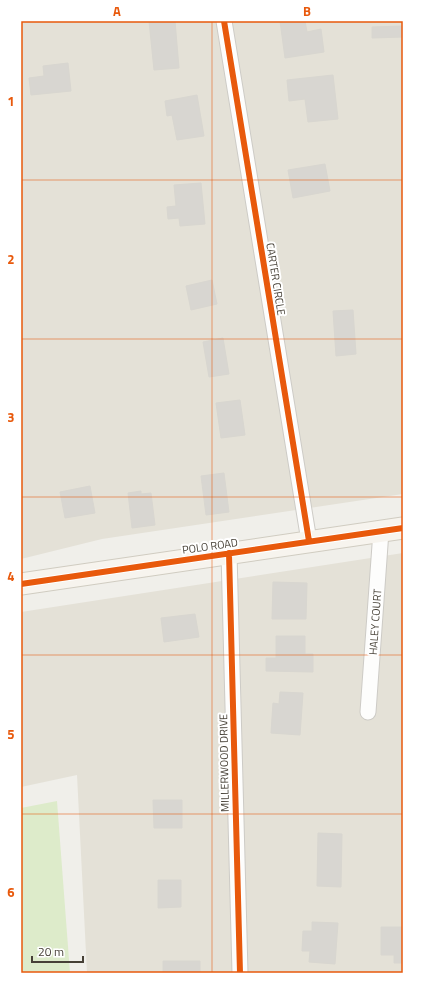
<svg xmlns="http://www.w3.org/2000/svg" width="424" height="994" font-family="'Titillium Web',sans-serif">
<rect width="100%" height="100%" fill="#f0efea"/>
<path fill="#e4e1d7" d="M21,21H403V494L102,539L21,559Z
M403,553V973H87L77,775L21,787V612Z"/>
<path fill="#ddebca" d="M57,801L70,973H21V808Z"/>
<path fill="#d8d6d1" stroke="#d8d6d0" d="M149,21H175L179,68L154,70Z
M280,21H305L307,32L321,29L324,52L285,58Z
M403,26V37L372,38V27Z
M68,63L71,91L31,95L29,78L44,76L43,66Z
M333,75L338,119L308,122L305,99L289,101L287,80Z
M197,95L204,136L177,140L172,115L167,116L165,101Z
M325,164L330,191L293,198L288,170Z
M201,183L205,224L180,226L179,218L168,219L167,207L176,206L174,185Z
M212,280L217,304L191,310L186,286Z
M353,310L356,354L336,356L333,311Z
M223,338L229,374L209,377L203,342Z
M240,400L245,435L221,438L216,403Z
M224,473L229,512L206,515L201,476Z
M90,486L95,513L65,518L60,492Z
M141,491V494L151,493L155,525L132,528L128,493Z
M273,582L307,583L306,619H272Z
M195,614L199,637L164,642L161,618Z
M276,636H305V654H313V672L266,671V658H276Z
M280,692L303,693L300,735L271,733L273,703L279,704Z
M153,800H182V828H154Z
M318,833L342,834L341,887L317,886Z
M158,880H181V907L158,908Z
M312,922L338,923L335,964L309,962L310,951H302L303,931H312Z
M381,927H403V963H394V955H381Z
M163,961H200V973H163Z"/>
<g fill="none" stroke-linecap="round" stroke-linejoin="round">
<defs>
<path id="minor" d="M224,21L309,541
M229,553L240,973
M368,712L381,531"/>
<path id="secondary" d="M21,584L403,528"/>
</defs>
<use href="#minor" stroke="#cdcbc6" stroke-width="17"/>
<use href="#secondary" stroke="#d0ccc1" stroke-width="23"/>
<use href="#minor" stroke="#fdfdfc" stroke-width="15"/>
<use href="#secondary" stroke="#f7f4ee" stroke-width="21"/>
<defs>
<path id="cycleway" d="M224,21L309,541
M229,553L240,973
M21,584L403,528"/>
</defs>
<use href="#cycleway" stroke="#fff" stroke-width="8"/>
<use href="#cycleway" stroke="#e8590c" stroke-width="6"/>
</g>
<path fill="none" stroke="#e8590c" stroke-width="1" stroke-opacity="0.55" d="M212,21V973M21,180H403M21,339H403M21,497H403M21,655H403M21,814H403"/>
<g text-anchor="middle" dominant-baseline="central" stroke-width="4" stroke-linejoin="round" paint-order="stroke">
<g font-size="11" fill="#464036" stroke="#fff">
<text transform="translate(276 279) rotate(81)">CARTER CIRCLE</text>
<text transform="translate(210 546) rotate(-8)">POLO ROAD</text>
<text transform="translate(375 622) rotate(-86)">HALEY COURT</text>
<text transform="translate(224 763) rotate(-91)">MILLERWOOD DRIVE</text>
</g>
</g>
<rect width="424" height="994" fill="none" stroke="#ffffff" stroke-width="44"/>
<path d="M32 956v6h51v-6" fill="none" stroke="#464036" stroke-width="2"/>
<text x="38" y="956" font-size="12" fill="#464036" stroke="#ffffff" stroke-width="3" paint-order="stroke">20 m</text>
<rect x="22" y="22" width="380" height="950" fill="none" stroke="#e8590c" stroke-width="1.5"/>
<g font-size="13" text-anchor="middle" font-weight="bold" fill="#e8590c">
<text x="117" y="16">A</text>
<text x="307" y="16">B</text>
<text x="11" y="106">1</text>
<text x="11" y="264">2</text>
<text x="11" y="422">3</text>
<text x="11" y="581">4</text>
<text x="11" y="739">5</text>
<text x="11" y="897">6</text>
</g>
</svg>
